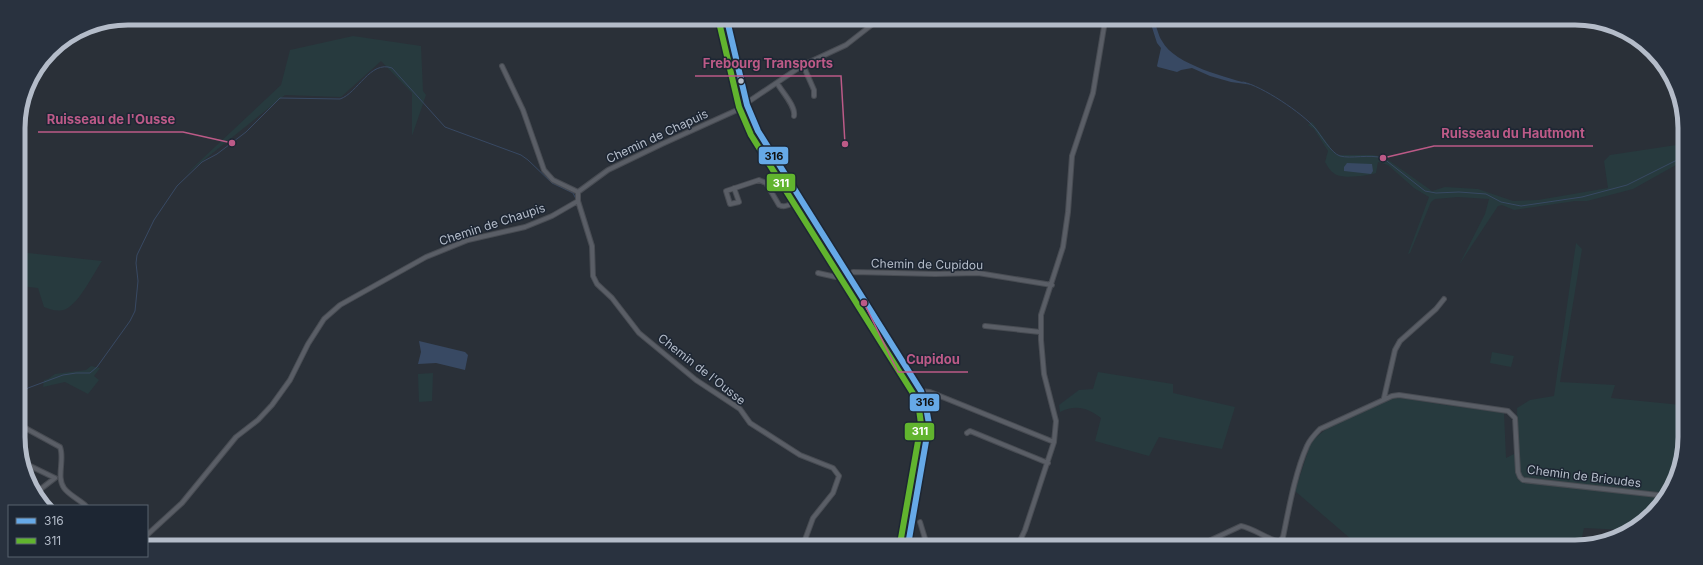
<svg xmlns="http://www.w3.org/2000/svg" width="1703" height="565" font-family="Inter,sans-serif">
<rect width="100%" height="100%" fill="#2a3038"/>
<path fill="#273a3e" d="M353,36L421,46L423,91L426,95L412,136V93L381,61L341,97L285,95L184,176L281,85L290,50Z
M1312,122L1333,151L1338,155H1373L1384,157L1432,191L1445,187L1478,189L1513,201L1538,200L1608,188L1604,161L1610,155L1683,144V166L1676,165L1633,189L1587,201H1575L1514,210L1502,205L1498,206L1459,265L1485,214L1489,199L1458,197L1435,199L1431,202L1410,253L1408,254L1429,197L1414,188L1388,165L1378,162L1376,173C1367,176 1342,179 1335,174C1330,171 1328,167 1325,162L1328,151L1314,129L1308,125Z
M1576,243L1582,249L1560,382L1615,385L1611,398L1681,405V466L1667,498L1642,524L1625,530L1584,528L1582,537L1565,547L1359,546L1295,491L1310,445L1315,438L1329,427L1388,399L1399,398L1408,399L1439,404L1504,413L1506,458L1518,452L1517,408L1530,400L1554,396Z
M19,252L102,261C93,274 80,302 66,309C59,312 51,310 44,307L38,288L19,286Z
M1492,352L1514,356L1511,367L1490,363Z
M91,366L100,368L94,376L99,380L88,394L65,382L43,387L44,380L48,379L55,374L86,370Z
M1098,372L1173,384V393L1235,407L1222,449L1159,437L1149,456L1095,441L1101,418C1088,408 1076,404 1060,412L1059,405L1079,390L1093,389Z
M433,373L432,401L419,402L418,374Z"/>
<path fill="#384963" d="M1150,21H1154C1157,27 1158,35 1162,41C1174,65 1229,78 1253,85L1231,82L1210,76L1192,68L1181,70L1177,72L1158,67L1157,66L1161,48L1157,43Z
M1347,163L1372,164L1373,171L1371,174L1344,171V167Z
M419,341L465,352L468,355L465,370L436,363L418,364L421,352Z"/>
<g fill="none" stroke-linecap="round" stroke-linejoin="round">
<path stroke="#384963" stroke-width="1" d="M1243,82C1262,86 1302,113 1315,128C1321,135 1331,153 1340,156C1351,159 1369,154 1383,158L1425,191L1436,193L1459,192L1486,194L1501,202L1521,206L1582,197L1627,185L1675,161L1683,159
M20,403L23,393L28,388L63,375L76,373H90L97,367L130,321L135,311L138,281L136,263L137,255L154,220L177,186L202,162L217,154L246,132L280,98L340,99C358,93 370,60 392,68L445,127L521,155L528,160L552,183L573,193L576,199"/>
<defs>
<path id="minor" d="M803,65L814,90V96
M502,66L523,110L544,170L553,180L578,192
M777,83C782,92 796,106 794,116
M734,188L739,202L730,204L726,191L759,180L766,183L779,205C787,209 793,202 800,197
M578,192V201L592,246L593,276L597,284L612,298L639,333L696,380L740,409L750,423L800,455L833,468L839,476L833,493L813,518L803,545
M578,192L608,170L662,144L746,106L748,102L803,65L846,45L878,20
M818,273L836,277L839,276L845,268
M849,275L853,272L935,274L978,273L1052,285
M985,326L1040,332
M921,391L930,392L1054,442
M1384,398L1395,350L1400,341L1436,309L1444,299
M20,424L27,429L60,447C65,459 56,477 64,488C69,495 80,500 86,506
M967,433L970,431L1048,463
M22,462L55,478
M38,494L42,488L55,478
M920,522L927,545
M147,535L182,503L236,437L258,420L272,405L290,380L308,344L324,319L340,305L426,257L468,240L525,227L552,216L578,201
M1018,545L1025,530L1054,442L1056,421L1044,374L1041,340V315L1063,247L1068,212L1072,156L1093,93L1105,21
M1198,546L1241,526C1254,528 1271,542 1280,541L1283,537C1289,508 1295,473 1307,446C1310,439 1315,434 1320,429L1392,396L1399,395L1508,411L1515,418L1518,472L1520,477L1523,480L1667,496"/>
<path id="major" d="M727,20L747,105L758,131L921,391C926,402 928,412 929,424L908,545"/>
</defs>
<use href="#minor" stroke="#484c53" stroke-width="6"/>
<use href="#major" stroke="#484c55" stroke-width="7"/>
<use href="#minor" stroke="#5a5e66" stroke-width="4"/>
<use href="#major" stroke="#5c6168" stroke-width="5"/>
<defs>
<path id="bus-1" d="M727,20L747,105L758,131L921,391L926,407L929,424L908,545"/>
<path id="bus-2" d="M719,22L739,107L751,135L914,395L919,409L921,424L900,544"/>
</defs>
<use href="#bus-1" stroke="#1d2633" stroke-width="9"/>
<use href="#bus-2" stroke="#1d2633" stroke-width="9"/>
<use href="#bus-1" stroke="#66a9e7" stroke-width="6"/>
<use href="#bus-2" stroke="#61b42e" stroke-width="6"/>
</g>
<circle fill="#b4bcc9" stroke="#1d2633" stroke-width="1.5" cx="741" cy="81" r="3.5"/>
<g text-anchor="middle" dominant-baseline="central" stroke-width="3" stroke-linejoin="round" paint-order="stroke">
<g font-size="12" fill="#b4bcc9" stroke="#1d2633">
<text transform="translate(657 136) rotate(-25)">Chemin de Chapuis</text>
<text transform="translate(492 224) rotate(-18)">Chemin de Chaupis</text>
<text transform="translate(927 264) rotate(1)">Chemin de Cupidou</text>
<text transform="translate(702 369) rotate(38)">Chemin de l'Ousse</text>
<text transform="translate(1584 476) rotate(7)">Chemin de Brioudes</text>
</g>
</g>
<path d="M0 0H1703V565H0ZM128 25H1575A103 103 0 0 1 1678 128V437A103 103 0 0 1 1575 540H128A103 103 0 0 1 25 437V128A103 103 0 0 1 128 25Z" fill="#29323f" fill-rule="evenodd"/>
<path fill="none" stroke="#b4bcc9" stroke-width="5" d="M128 25H1575A103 103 0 0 1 1678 128V437A103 103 0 0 1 1575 540H128A103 103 0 0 1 25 437V128A103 103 0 0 1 128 25Z"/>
<path fill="none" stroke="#bc5a87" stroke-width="1.5" d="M845 144L841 76H695M232 143L183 132H38M1383 158L1434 146H1593M864 303L898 372H968"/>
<g fill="#bc5a87" stroke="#1d2633" stroke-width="1.5">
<circle cx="845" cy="144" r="4"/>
<circle cx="232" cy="143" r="4"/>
<circle cx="1383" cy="158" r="4"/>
<circle cx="864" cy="303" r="4"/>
</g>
<g font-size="13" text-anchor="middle" font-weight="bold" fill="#bc5a87" stroke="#1d2633" stroke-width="3" stroke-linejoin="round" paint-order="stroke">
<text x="768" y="68">Frebourg Transports</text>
<text x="111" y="124">Ruisseau de l'Ousse</text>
<text x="1513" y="138">Ruisseau du Hautmont</text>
<text x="933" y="364">Cupidou</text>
</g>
<g stroke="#1d2633" stroke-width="1.5">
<rect x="758" y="146" width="31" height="19" rx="4" fill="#66a9e7"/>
<rect x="766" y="173" width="30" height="19" rx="4" fill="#61b42e"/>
<rect x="909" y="393" width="31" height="19" rx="4" fill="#66a9e7"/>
<rect x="904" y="422" width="31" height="19" rx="4" fill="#61b42e"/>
</g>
<g font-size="11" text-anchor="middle" font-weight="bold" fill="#fff">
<text x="781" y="187">311</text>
<text x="920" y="435">311</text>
</g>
<g font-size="11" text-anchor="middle" font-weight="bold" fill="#111">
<text x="774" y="160">316</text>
<text x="925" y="406">316</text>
</g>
<rect x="8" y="505" width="140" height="52" fill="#1d2633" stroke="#59626f"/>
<rect x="16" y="518" width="20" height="6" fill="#66a9e7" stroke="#59626f"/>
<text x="44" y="525" font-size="12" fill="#b4bcc9">316</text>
<rect x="16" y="538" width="20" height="6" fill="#61b42e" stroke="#59626f"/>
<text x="44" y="545" font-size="12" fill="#b4bcc9">311</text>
</svg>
